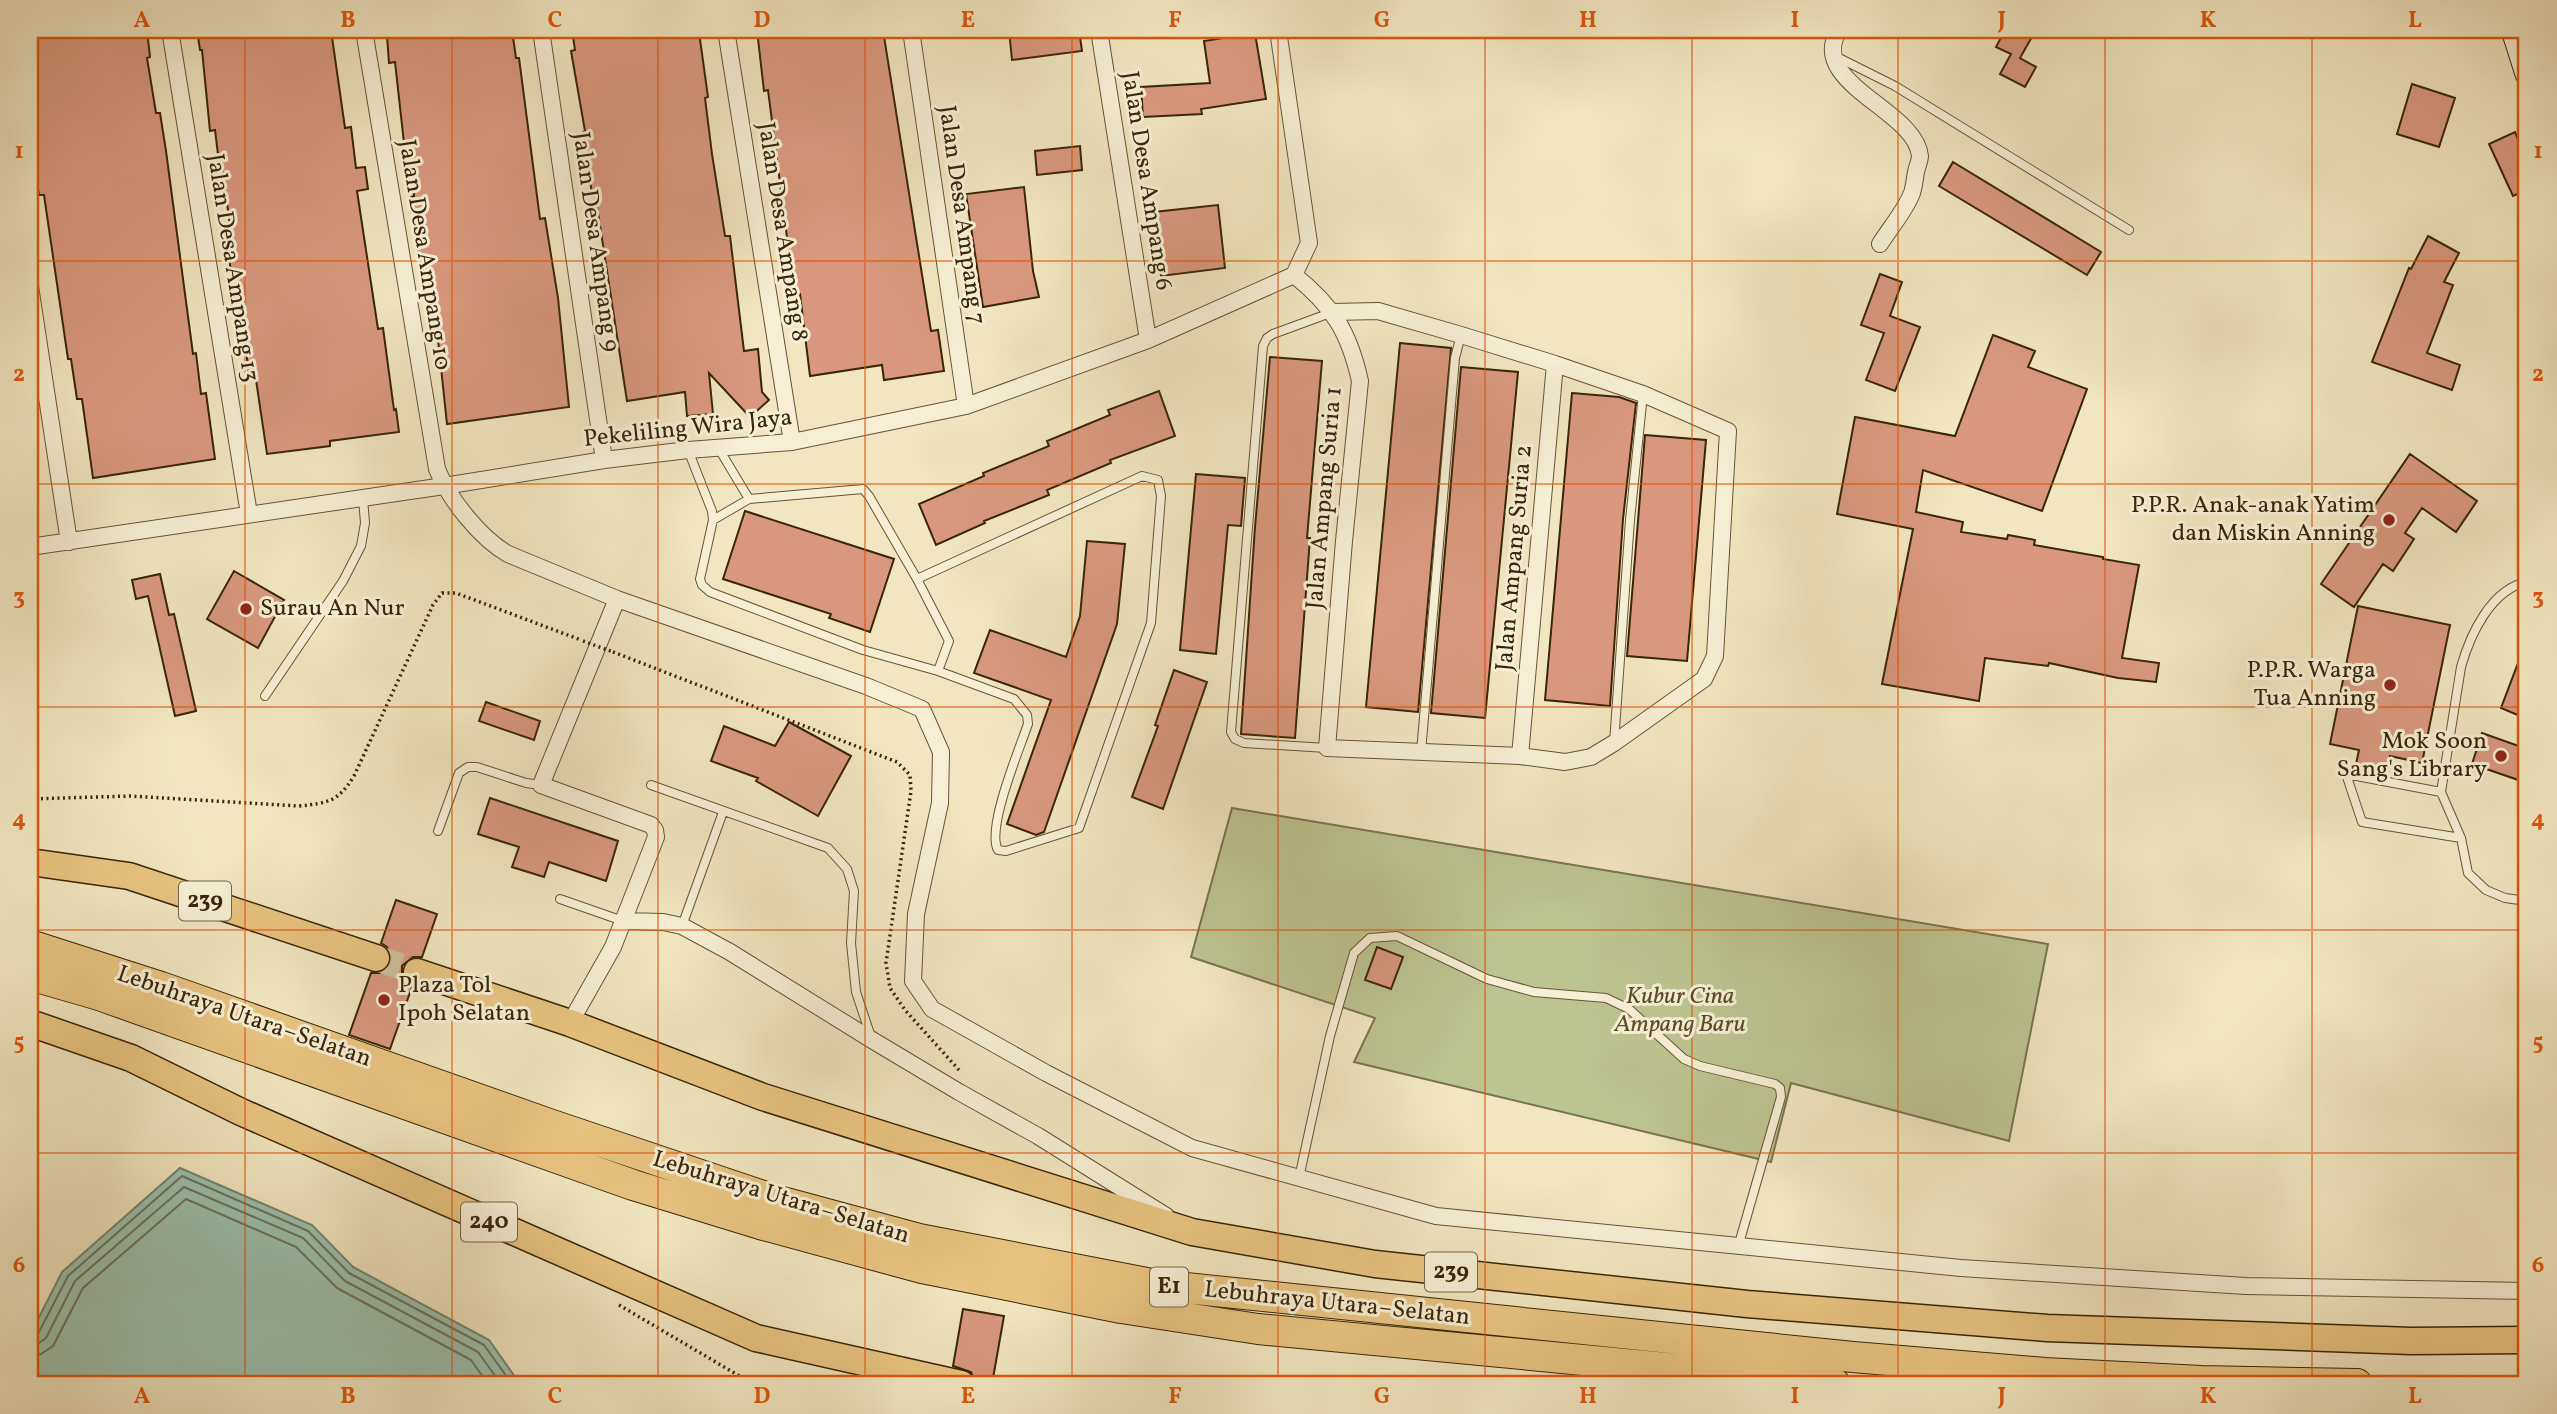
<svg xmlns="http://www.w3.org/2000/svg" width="2557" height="1414" font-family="Vollkorn,serif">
<rect width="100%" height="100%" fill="#f1e6bf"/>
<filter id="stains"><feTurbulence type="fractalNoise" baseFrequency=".00286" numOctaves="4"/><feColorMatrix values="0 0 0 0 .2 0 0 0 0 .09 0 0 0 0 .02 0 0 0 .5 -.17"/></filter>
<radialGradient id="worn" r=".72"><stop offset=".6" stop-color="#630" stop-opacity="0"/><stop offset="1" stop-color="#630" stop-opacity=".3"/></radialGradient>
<path fill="#bcc490" stroke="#7a744c" stroke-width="2" d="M1232,808L2048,944L2009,1141L1791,1083L1771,1162L1354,1062L1375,1018L1191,957Z"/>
<path fill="#9bc0af" stroke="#74826c" stroke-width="2" d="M180,1168L312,1225L353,1267L489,1340L520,1384H30V1335L62,1272Z"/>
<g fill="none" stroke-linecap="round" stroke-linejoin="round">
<path stroke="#6a725b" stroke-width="2" d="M30,1336L39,1332L68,1276L182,1176L308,1231L349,1273L484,1345L512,1384
M30,1345L39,1343L46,1338L75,1281L184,1187L303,1238L345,1281L478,1352L501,1384
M30,1355L41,1354L53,1346L83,1288L186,1199L296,1247L337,1288L471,1360L488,1384"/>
</g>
<path fill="#d9987d" stroke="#392507" stroke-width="2" d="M30,30H105V36L147,30L150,57L147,58L156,113H160L166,151L193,354L196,353L201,394L206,393L215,459L93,478L82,399H77L71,359H68L44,195H39L35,171L38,170L30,95Z
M197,30H331L345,128L351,127L356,168L365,167L368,189L357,191L378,329L383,328L394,410L396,409L399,432L330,441V446L267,454L255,373L249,374L243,328H240L236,293H233L226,227H230L223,171H220L215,130L210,131L202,50H200Z
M440,30H512L516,58H519L540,219L545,218L558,298L569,407L447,424L434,302H430L425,262L420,263L411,197L414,196L408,142L404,143L395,62L389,63L387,36Z
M572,30H663L664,37L699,32L708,97L705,98L712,154L725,236H730L744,351L758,349L762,392L769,400L750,417L709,373L713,414L687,416L685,392L627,401L595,193L592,194L588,168L583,132L585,131L571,51L575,50Z
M757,30H883L931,331L938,330L944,371L884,380L882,365L810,376L800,294L797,295L791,252L789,253L768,90L764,91Z
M1009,30H1079L1082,51L1012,60Z
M2005,30H2023L2033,35L2020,58L2036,67L2025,87L2000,74L2011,54L1996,47Z
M1255,33L1266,99L1201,109L1202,114L1143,117L1141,87L1210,83L1204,41Z
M2412,84L2455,98L2439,147L2397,134Z
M2515,132L2527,161V190L2513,196L2489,144Z
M1080,146L1082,170L1037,175L1035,151Z
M1953,162L2101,252L2087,275L1939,186Z
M1024,187L1033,271L1039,297L983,307L966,194Z
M1218,205L1225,268L1161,276L1154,212Z
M2428,236L2459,253L2444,282L2453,285L2427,353L2460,365L2452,390L2372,362L2409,268L2411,269Z
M1880,274L1902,282L1890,316L1920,327L1895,391L1866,380L1884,333L1861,325Z
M1993,335L2035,351L2028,367L2087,389L2042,511L1923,470L1916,512L1963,522L1961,532L2007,539L2008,535L2035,540L2034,545L2103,557V559L2139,565L2122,658L2159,663L2156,682L2118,678L2049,663L2048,666L1985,658L1979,701L1882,684L1913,529L1837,514L1855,417L1955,436Z
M1400,343L1451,348L1418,712L1366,707Z
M1270,357L1322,361L1307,538H1310L1295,738L1241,734L1255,527Z
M1461,367L1518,372L1485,718L1431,713Z
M1159,391L1175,436L1110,460L1111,463L1047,490L1049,495L984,521L985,523L936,545L919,504L984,476L983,473L1049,446L1047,441L1110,415L1108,410Z
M1572,393L1619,397L1636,403L1623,519L1610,706L1545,700Z
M1645,435L1706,440L1687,661L1627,656Z
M2410,454L2477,501L2456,532L2422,508L2405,533L2414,539L2393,571L2383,564L2354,607L2321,584Z
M1196,474L1245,478L1241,526L1228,525L1216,654L1180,650Z
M745,511L894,559L870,632L829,618L831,614L723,579Z
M1087,541L1125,544L1117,624L1044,832L1036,835L1007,824L1051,700L974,673L990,630L1066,657L1080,616Z
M234,571L284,600L258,648L207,619Z
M160,574L169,615L174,614L196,711L175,716L148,596L136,599L132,580Z
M2358,606L2450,625L2422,763L2390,756L2386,775L2355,769L2359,750L2330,744Z
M2526,642H2527V719L2501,708Z
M1174,670L1207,682L1163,809L1132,797L1158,726L1155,725Z
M486,702L540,721L534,740L479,721Z
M789,722L851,756L818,816L756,781L758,778L711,761L724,726L775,746Z
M2482,733L2527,749V783L2472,764Z
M490,798L618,841L606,881L549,862L544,877L512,867L519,847L478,834Z
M396,900L437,914L422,957H413L402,966V976L406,983L412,987L390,1049L349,1035L371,973H380L391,964V954L387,947L381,943Z
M1377,947L1403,957L1391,989L1365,980Z
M963,1309L1004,1316L992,1384H976L971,1372L953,1366Z"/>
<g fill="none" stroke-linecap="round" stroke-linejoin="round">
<path stroke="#ccbf9a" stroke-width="26" stroke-dasharray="26 13" stroke-linecap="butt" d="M376,958L417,972"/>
<defs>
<path id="service" d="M1837,57L1895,86L2129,230
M719,449L749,499L863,489L869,496L917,579L949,641L938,671
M688,450L712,511L713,520L700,579L702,585L710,592L863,650L938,671L1014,699L1027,715L1028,724C1019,750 986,829 998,850L1006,851L1079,828L1151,623L1161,496L1158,480L1142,476L917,579
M713,520L749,499
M2527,582C2491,589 2470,635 2461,667L2441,792L2461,838L2468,873L2486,890L2505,898L2527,901
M265,696L343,581L361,546L365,523L363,498
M1614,743L1630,520L1643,394
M1327,748L1244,743L1235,739L1231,732L1263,346L1267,338L1273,334L1333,312
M1421,752L1455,358L1461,335
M651,785L828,848L847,869L854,891L851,943L856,992L871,1037
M2441,792L2346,774L2362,822L2461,838
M438,831L459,773L468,767H477L526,783L541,785
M560,899L623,921
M682,926L723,812
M1299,1178L1330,1036L1354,953L1370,938L1397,936L1487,979L1534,992L1606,998L1629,1009L1684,1059L1700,1066L1775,1084L1780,1088L1781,1097L1738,1247"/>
<path id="minor" d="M170,30L249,514
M364,30L437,469C449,499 480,538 508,554L617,599L866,686L922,709L941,752L940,803L916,914L913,981L932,1009L1046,1073L1192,1148L1436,1216L1961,1268L2246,1286L2527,1291
M541,30L604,460
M726,30L792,442
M911,30L966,406
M1099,30L1148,340
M1839,30C1806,83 1916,110 1920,156C1920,160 1917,167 1916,172C1915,178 1914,187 1912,193C1905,211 1890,228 1880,244
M1294,275C1333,306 1349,332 1360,381L1344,541L1327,748L1520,756L1565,762L1591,757L1614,743L1704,679L1715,656L1728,431L1643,394L1555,364L1461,335L1378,311L1333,312
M30,286L69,542
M30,547L444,486L604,460L688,450L792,442L966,406L1148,340L1294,275L1309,243L1278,30
M1520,756L1555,364
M623,921L663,922L682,926L730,952L872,1040L959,1092L1038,1136L1166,1216
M570,1023L613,947L656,837L655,830L651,825L541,785L617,599"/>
<path id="secondary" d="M2513,30L2527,74"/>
<path id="primary" d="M30,862L129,876L376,958
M417,972L570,1023L763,1097L1192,1232L1375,1264L1747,1304L2047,1328L2411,1341L2527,1340
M30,1023L131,1058L241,1112L756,1338L961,1384"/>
<path id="motorway" d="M30,945L161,987L552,1125L775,1200L919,1239L1157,1285L1853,1357L2045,1373L2201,1381L2357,1384
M30,975L99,995L633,1185L760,1224L922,1268L1121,1308L1258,1329L1835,1384"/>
</defs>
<use href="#service" stroke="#675535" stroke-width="10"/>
<use href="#minor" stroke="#675535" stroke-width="18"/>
<use href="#secondary" stroke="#392507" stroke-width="25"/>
<use href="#primary" stroke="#392507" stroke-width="29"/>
<use href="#motorway" stroke="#392507" stroke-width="32"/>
<path stroke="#392507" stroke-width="3.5" stroke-dasharray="2 3.5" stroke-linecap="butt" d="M613,652L897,762L910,775L911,791L886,963L890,988L905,1010L959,1070
M30,799L130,796L299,806C328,803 338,802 354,776L433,605L442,593H456L581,640
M619,1305L753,1384"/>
<use href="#service" stroke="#f6efd5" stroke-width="8"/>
<use href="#minor" stroke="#f6efd5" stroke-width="16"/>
<use href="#secondary" stroke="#f6efd5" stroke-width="23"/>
<use href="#primary" stroke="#e8c380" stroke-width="26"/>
<use href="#motorway" stroke="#e8c380" stroke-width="30"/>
<path stroke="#392507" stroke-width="3.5" stroke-dasharray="2 3.5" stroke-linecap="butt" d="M583,641L613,652"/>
</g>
<path fill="none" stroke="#df560c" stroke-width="2" stroke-opacity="0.55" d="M245,30V1384M452,30V1384M658,30V1384M865,30V1384M1072,30V1384M1278,30V1384M1485,30V1384M1692,30V1384M1898,30V1384M2105,30V1384M2312,30V1384M30,261H2527M30,484H2527M30,707H2527M30,930H2527M30,1153H2527"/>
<g fill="#8f2418" stroke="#f6efd5" stroke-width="2.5">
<circle cx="2389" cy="520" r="7"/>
<circle cx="246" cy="609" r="7"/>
<circle cx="2390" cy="685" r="7"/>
<circle cx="2501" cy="756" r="7"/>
<circle cx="384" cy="1000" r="7"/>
</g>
<g text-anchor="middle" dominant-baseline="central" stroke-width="6" stroke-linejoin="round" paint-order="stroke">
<g fill="#f6efd5" stroke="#726245" stroke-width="2">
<rect x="179" y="881.5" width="52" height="39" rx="5"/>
<rect x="461" y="1202.5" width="56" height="39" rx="5"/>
<rect x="1425" y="1252.5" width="52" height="39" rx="5"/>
<rect x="1150" y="1267.5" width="38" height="39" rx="5"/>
</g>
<g font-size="23" font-weight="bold" fill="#392507">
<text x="205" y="901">239</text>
<text x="489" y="1222">240</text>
<text x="1451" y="1272">239</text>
<text x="1169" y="1287">E1</text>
</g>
<g font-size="24" fill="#392507" stroke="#f6efd5">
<text transform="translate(1146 181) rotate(81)">Jalan Desa Ampang 6</text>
<text transform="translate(961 215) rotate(82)">Jalan Desa Ampang 7</text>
<text transform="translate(782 232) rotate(81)">Jalan Desa Ampang 8</text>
<text transform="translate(595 242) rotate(82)">Jalan Desa Ampang 9</text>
<text transform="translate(424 255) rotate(81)">Jalan Desa Ampang 10</text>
<text transform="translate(232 268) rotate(81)">Jalan Desa Ampang 13</text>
<text transform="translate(688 429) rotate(-6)">Pekeliling Wira Jaya</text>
<text transform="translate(1325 498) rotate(-85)">Jalan Ampang Suria 1</text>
<text transform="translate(1515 558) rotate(-85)">Jalan Ampang Suria 2</text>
<text transform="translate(244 1017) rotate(19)">Lebuhraya Utara–Selatan</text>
<text transform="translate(781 1198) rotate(17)">Lebuhraya Utara–Selatan</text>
<text transform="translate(1337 1304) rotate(6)">Lebuhraya Utara–Selatan</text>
</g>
<g font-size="24" fill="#392507" stroke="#f6efd5" text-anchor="end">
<text x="2375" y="506">P.P.R. Anak-anak Yatim<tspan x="2375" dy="28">dan Miskin Anning</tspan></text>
<text x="260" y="609" text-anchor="start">Surau An Nur</text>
<text x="2376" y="671">P.P.R. Warga<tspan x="2376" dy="28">Tua Anning</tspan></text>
<text x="2487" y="742">Mok Soon<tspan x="2487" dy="28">Sang's Library</tspan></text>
<text x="398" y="986" text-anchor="start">Plaza Tol<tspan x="398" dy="28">Ipoh Selatan</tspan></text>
</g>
<g font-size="24" font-style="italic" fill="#5a4d29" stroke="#f6efd5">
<text x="1680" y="997">Kubur Cina<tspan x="1680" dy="28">Ampang Baru</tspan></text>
</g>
</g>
<rect width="2557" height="1414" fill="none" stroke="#f1e6bf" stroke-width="77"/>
<rect x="38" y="38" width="2480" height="1338" fill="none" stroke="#df560c" stroke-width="2.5"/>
<g font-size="23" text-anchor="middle" font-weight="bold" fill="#df560c">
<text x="142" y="27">A</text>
<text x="348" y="27">B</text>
<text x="555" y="27">C</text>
<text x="762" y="27">D</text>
<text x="968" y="27">E</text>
<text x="1175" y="27">F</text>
<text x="1382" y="27">G</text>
<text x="1588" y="27">H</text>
<text x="1795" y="27">I</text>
<text x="2002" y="27">J</text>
<text x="2208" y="27">K</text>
<text x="2415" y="27">L</text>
<text x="19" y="158">1</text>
<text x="2538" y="158">1</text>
<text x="19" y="381">2</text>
<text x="2538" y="381">2</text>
<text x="19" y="604">3</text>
<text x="2538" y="604">3</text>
<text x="19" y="826">4</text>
<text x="2538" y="826">4</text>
<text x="19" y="1049">5</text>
<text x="2538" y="1049">5</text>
<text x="19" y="1272">6</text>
<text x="2538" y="1272">6</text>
<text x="142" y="1403">A</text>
<text x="348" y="1403">B</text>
<text x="555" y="1403">C</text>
<text x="762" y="1403">D</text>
<text x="968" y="1403">E</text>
<text x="1175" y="1403">F</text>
<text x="1382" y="1403">G</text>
<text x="1588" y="1403">H</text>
<text x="1795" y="1403">I</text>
<text x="2002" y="1403">J</text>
<text x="2208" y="1403">K</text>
<text x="2415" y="1403">L</text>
</g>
<rect width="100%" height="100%" filter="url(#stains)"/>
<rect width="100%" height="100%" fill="url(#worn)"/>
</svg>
